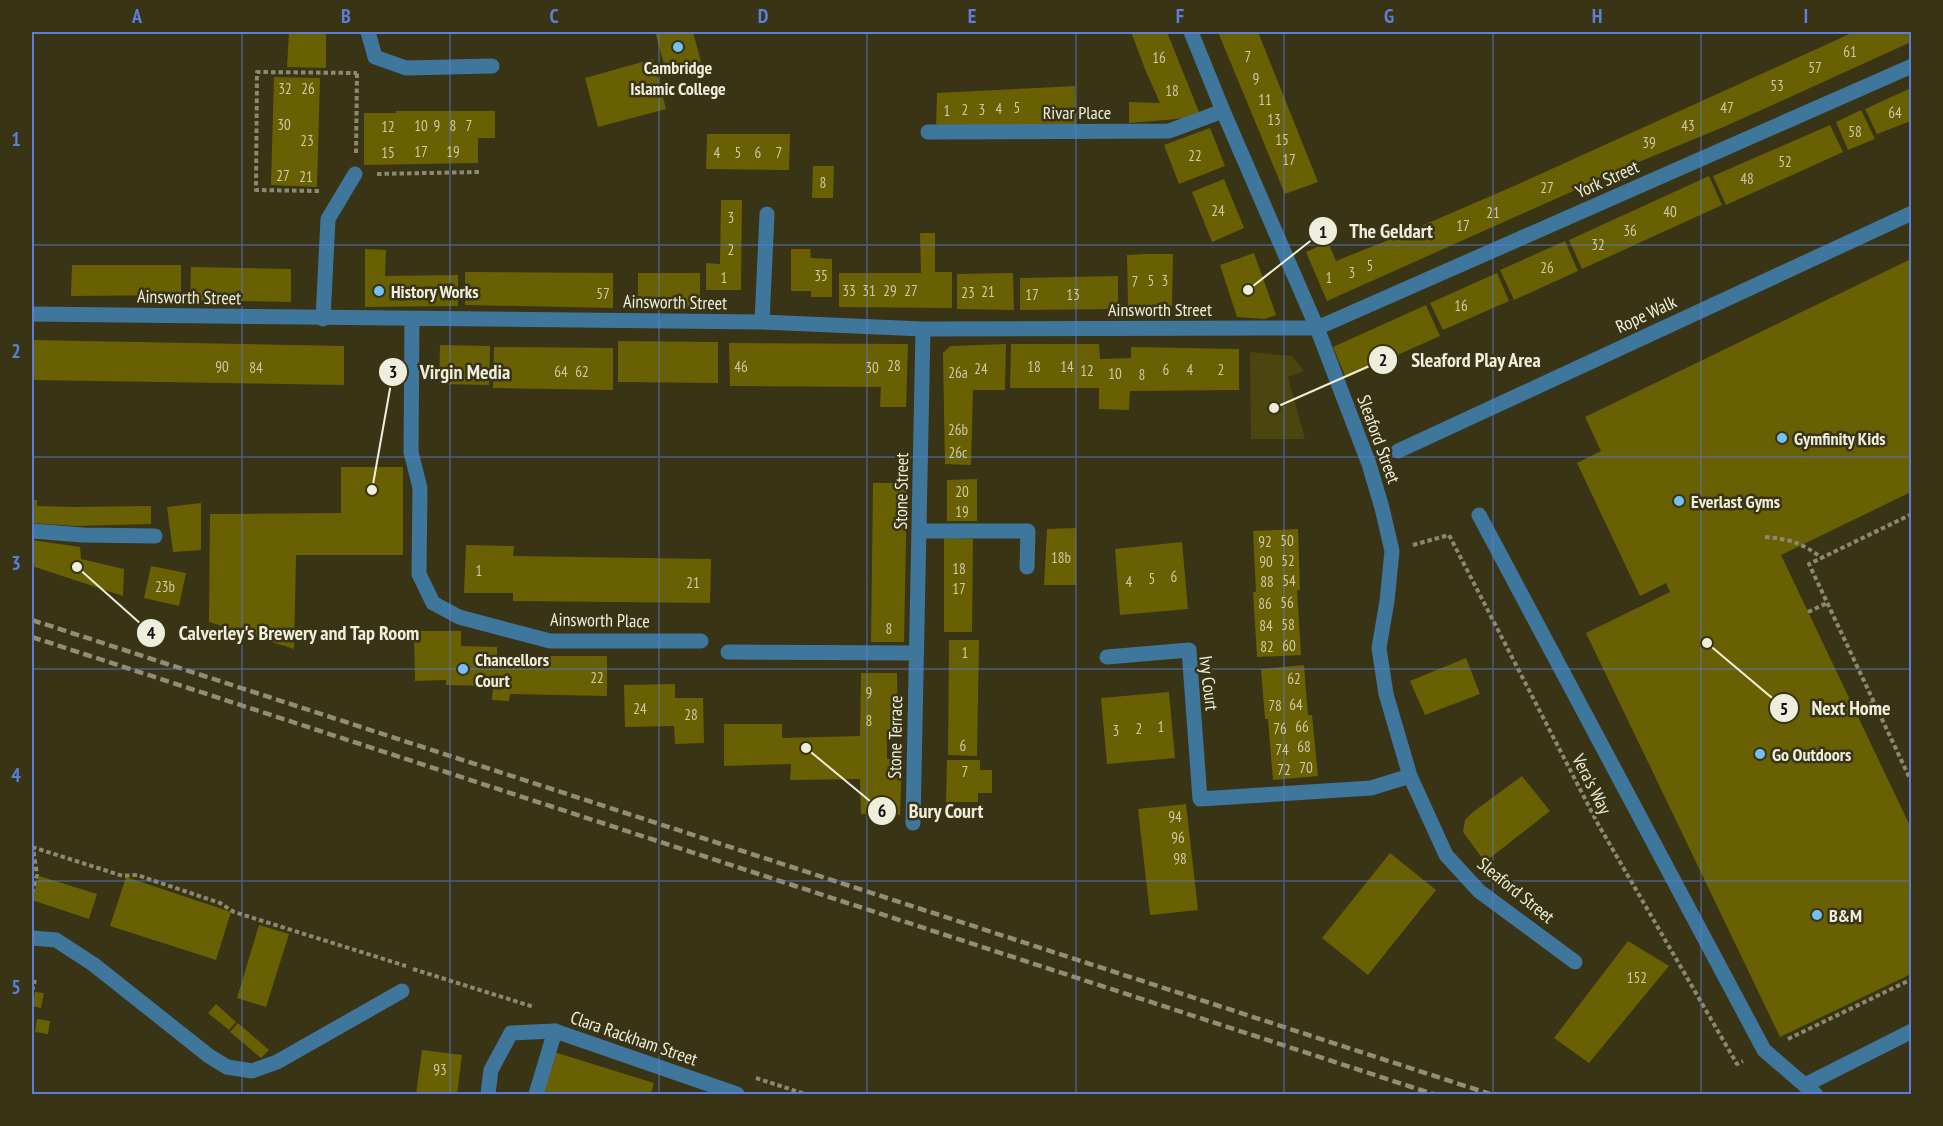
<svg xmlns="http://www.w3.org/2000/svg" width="1943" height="1126" font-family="'PT Sans Narrow',sans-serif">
<rect width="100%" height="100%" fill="#383415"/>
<path fill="#4b450e" d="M1250,352L1292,356L1304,371L1288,377L1305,439H1251Z"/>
<path fill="#696004" d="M289,32H326V68L287,67Z
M655,32H693L701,62L666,71Z
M1131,32H1167L1201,117L1129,123V102L1160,103L1145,69Z
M1218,32H1258L1318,182L1285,194Z
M1854,32H1911V42L1726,126L1629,166L1327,301L1306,252L1328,242L1336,261L1391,239L1514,186Z
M653,59L666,109L598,127L585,78Z
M274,77L320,78L317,187L271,185Z
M1075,86L1076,124L936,128L937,93Z
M1911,88V121L1877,134L1865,109Z
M1861,110L1875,139L1848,150L1836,122Z
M396,111H495V138H478V163L364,165V113H396Z
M1830,125L1843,152L1726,205L1713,176Z
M1210,128L1225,166L1179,184L1164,145Z
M707,134H790L789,170L706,169Z
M813,166H834L833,198H812Z
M1709,176L1722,205L1582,269L1569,240Z
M1224,179L1244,228L1212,242L1192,192Z
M721,200H742L741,290H706V263L720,264Z
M920,233H935V272H952V308L839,307V273H921Z
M1565,241L1578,271L1514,300L1500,270Z
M365,249L386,250L385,276L458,275V306L365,307Z
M791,249H810L811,258L832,259V297H811V291H791Z
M1254,253L1276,315L1265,319L1237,317L1220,265Z
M1144,254H1173L1172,306L1128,307L1127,255Z
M1911,259V492L1781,555L1911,828V974L1780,1037L1586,633L1670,592L1666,583L1640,596L1577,463L1601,451L1585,417Z
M72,265H181V295L71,296Z
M191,267L291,269V302L190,300Z
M465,272L613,273V308L465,305Z
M638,273H700V308L638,307Z
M1013,273L1014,310L957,309V274Z
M1497,273L1509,301L1443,330L1430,303Z
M1118,276V309L1020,310V278Z
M1426,305L1440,336L1346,378L1333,347Z
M32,340L344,346V385L32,380Z
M618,341L718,342V383L618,382Z
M729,343L908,344L906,407H880L881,387L730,386Z
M1006,344L1005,390H973L971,465L945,464L943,353L950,346Z
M1011,344H1099L1100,359L1131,358V347L1239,349V390L1130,391L1129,410L1099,409V388H1010Z
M440,345L490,346L489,385L439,384Z
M494,347L613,348V390L493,388Z
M341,467H403V555H296L294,649L209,622L210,514L341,513Z
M977,479V521H947V480Z
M873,483H907L904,642H871Z
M32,500H37V506L74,507L151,506V524L74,526L32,523Z
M201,503V550L173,552L167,507Z
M1076,528V585H1044L1047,529Z
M1298,529L1300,590H1297L1301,655L1257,657L1253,592H1256L1253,531Z
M944,538L973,539L972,632H944Z
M32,540L80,547L81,559L124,569L123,596L32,566Z
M1182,542L1188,609L1120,615L1115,549Z
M466,545L514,546L513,556L711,559L710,603L513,601V593H464Z
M151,566L186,573L179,606L144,598Z
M414,631H461V646L497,647V658H510V656H607V696L510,694L509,701L492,700L493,686L446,685V680L415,681Z
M949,640H979L977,756L948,755Z
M1466,658L1480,694L1425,715L1410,681Z
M1304,665L1308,715H1312L1318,776L1273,780L1268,719H1265L1261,669Z
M861,673H897L898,730L887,732V759H902L900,815L861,814L860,779L790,780L791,764L724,766V724H782V738L860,736Z
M675,684V698H703L704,743L675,744L674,726L625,727L624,685Z
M1169,692L1175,758L1107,764L1101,698Z
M947,760H980V770H992V793H978V802H946Z
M1522,776L1550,811L1485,862L1463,832L1465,820L1473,812Z
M1186,804L1198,910L1150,915L1138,809Z
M1390,853L1436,890L1368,975L1322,938Z
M39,876L97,894L89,919L32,900Z
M126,877L231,912L216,960L110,926Z
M259,925L289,934L266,1007L237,998Z
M1628,941L1669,966L1589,1063L1554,1038Z
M35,992L44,993L41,1008L32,1006Z
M216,1004L236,1022L229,1030L208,1013Z
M37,1019L50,1021L48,1034L35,1032Z
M238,1023L269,1050L261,1058L230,1032Z
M422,1050L462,1055L457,1094H416Z
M554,1052L654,1083L651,1094H541Z"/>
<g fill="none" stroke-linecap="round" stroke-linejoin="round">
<path stroke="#8b8970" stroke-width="4" stroke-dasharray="4.5 3" stroke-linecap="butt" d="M356,153L357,73
M377,174L479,172
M319,191L256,190L257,72L357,73
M1912,514L1809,564L1912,783
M1765,537C1790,539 1802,543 1822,558
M1413,545L1449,535L1598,824L1737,1064L1743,1061
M1808,612L1827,603
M1856,711L1873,702
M1911,826H1912
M32,847L123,876L137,875L220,903L234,912L406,966
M32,893L37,875L33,848
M413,969L534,1007
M32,991L35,980
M1788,1039L1912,979
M756,1078L805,1094"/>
<path stroke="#3f769c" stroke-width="15" d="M323,319L328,219L355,174
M1398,451L1912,213
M1479,515L1764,1050L1815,1094
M32,531L83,535L155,536
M920,531H1028L1027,567
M32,938L56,940L93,964L209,1056L227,1067L252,1071L277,1062L402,991
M1805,1085L1912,1031
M536,1094L555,1031"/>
<path stroke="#3f769c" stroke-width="15" d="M368,32L375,57L406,68L492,66
M1191,32L1223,111L1317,328L1369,464L1382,508L1392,551L1387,601L1379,648L1386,694L1410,776L1446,855L1479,891L1575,962
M928,132L1169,131L1223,111
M32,314L762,322L923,329L1317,328L1912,66
M412,319L411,452L420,488L419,574L433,603L459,617L550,641H701
M762,322L767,214
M728,652L916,653
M1107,657L1189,650L1200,799L1371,788L1410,776
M913,823L923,329
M488,1094L491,1070L511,1033L555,1031L737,1094"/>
<path stroke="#918e76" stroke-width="4.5" stroke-dasharray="9 4.5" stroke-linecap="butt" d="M32,620L1490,1094
M32,637L1433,1094"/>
</g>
<path fill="none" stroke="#5c7ed9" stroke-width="1.5" stroke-opacity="0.55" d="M242,32V1094M450,32V1094M659,32V1094M867,32V1094M1076,32V1094M1284,32V1094M1493,32V1094M1701,32V1094M32,245H1912M32,457H1912M32,669H1912M32,881H1912"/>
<g fill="#74c0f6" stroke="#383415" stroke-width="2">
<circle cx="678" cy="47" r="6"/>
<circle cx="379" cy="291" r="6"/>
<circle cx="1782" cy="438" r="6"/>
<circle cx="1679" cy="501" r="6"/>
<circle cx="463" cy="669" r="6"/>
<circle cx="1760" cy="754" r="6"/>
<circle cx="1817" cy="915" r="6"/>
</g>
<g text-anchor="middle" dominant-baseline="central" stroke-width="5" stroke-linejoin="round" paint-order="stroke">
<g font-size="15" fill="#cecaa6">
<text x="1850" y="51">61</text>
<text x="1248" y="56">7</text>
<text x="1159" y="57">16</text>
<text x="1815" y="67">57</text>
<text x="1256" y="78">9</text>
<text x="1777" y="85">53</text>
<text x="285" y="88">32</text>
<text x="308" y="88">26</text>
<text x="1172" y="90">18</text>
<text x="1265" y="99">11</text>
<text x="1017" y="107">5</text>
<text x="1727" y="107">47</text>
<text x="999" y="108">4</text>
<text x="965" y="109">2</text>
<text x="982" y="109">3</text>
<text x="947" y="110">1</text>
<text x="1895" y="112">64</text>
<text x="1274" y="119">13</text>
<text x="284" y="124">30</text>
<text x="421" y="125">10</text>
<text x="437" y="125">9</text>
<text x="453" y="125">8</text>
<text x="469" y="125">7</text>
<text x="1688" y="125">43</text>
<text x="388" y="126">12</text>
<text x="1855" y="131">58</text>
<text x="1282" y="139">15</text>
<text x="307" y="140">23</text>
<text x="1649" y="142">39</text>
<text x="421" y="151">17</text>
<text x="453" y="151">19</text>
<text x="388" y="152">15</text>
<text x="717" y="152">4</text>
<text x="738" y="152">5</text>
<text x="758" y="152">6</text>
<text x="779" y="152">7</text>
<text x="1195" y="155">22</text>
<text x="1289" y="159">17</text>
<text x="1785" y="161">52</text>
<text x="283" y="175">27</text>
<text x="306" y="176">21</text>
<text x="1747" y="178">48</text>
<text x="823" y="182">8</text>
<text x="1547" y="187">27</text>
<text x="1218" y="210">24</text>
<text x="1670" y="211">40</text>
<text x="1493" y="212">21</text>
<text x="731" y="217">3</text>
<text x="1463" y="225">17</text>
<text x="1630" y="230">36</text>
<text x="1598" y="244">32</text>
<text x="731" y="249">2</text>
<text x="1370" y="265">5</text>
<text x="1547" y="267">26</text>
<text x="1352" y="272">3</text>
<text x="821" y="275">35</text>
<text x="724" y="277">1</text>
<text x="1329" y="277">1</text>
<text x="1151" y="280">5</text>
<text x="1165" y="280">3</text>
<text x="1135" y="281">7</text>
<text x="849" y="290">33</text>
<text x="869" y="290">31</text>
<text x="890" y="290">29</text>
<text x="911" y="290">27</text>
<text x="988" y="291">21</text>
<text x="968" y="292">23</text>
<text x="603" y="293">57</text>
<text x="1032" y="294">17</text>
<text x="1073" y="294">13</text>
<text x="1461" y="305">16</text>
<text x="894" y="365">28</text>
<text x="222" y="366">90</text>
<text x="741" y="366">46</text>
<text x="1034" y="366">18</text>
<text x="1067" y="366">14</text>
<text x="256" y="367">84</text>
<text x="872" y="367">30</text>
<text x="981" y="368">24</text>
<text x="1166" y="369">6</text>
<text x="1190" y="369">4</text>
<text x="1221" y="369">2</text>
<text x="1087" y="370">12</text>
<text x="561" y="371">64</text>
<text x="582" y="371">62</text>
<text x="958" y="372">26a</text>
<text x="1115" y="373">10</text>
<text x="1142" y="374">8</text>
<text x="958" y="429">26b</text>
<text x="958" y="452">26c</text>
<text x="962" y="491">20</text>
<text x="962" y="511">19</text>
<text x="1287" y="540">50</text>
<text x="1265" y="541">92</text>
<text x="1061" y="557">18b</text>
<text x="1288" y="560">52</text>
<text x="1266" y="561">90</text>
<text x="959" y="568">18</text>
<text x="479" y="570">1</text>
<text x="1174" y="576">6</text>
<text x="1152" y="578">5</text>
<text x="1289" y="580">54</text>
<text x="1129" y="581">4</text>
<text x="1267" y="581">88</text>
<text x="693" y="582">21</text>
<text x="165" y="586">23b</text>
<text x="959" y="588">17</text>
<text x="1287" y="602">56</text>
<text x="1265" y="603">86</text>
<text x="1288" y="624">58</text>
<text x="1266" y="625">84</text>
<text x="889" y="628">8</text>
<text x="1289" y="645">60</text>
<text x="1267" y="646">82</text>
<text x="965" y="652">1</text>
<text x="597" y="677">22</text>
<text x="1294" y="678">62</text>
<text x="869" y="692">9</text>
<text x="1296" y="704">64</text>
<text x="1275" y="705">78</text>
<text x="640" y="708">24</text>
<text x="691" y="714">28</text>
<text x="869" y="720">8</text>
<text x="1161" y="726">1</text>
<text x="1302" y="726">66</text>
<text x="1139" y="728">2</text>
<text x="1280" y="728">76</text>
<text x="1116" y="730">3</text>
<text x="963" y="745">6</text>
<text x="1304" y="746">68</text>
<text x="1282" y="749">74</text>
<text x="1306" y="767">70</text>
<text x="1284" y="769">72</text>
<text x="965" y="771">7</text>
<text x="1175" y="816">94</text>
<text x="1178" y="837">96</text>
<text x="1180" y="858">98</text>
<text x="1637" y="977">152</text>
<text x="440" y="1069">93</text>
</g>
<g font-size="18" font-weight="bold" fill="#efeedc" stroke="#383415" text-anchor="start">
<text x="678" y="67" text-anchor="middle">Cambridge<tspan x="678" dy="21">Islamic College</tspan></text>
<text x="391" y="291">History Works</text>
<text x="1794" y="438">Gymfinity Kids</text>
<text x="1691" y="501">Everlast Gyms</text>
<text x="475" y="659">Chancellors<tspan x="475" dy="21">Court</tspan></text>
<text x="1772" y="754">Go Outdoors</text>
<text x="1829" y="915">B&amp;M</text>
</g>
<g font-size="18" fill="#efeedc" stroke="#383415">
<text x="1077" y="112">Rivar Place</text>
<text transform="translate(1607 179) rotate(-24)">York Street</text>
<text transform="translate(189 297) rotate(1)">Ainsworth Street</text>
<text transform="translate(675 302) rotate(1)">Ainsworth Street</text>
<text x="1160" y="309">Ainsworth Street</text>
<text transform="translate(1646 314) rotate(-25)">Rope Walk</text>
<text transform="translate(1379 439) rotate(70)">Sleaford Street</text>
<text transform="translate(901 491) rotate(-89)">Stone Street</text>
<text transform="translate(600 620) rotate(1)">Ainsworth Place</text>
<text transform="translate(1209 683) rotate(83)">Ivy Court</text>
<text transform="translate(895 737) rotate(-89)">Stone Terrace</text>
<text transform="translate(1592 784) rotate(63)">Vera's Way</text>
<text transform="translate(1516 890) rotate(39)">Sleaford Street</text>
<text transform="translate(634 1038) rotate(19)">Clara Rackham Street</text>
</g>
</g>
<path fill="none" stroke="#efeedc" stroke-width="2" d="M1248 290L1323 231M1274 408L1383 360M372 490L393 372M77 567L151 633M1707 643L1784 708M806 748L882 811"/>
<g fill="#efeedc" stroke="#383415" stroke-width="2">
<circle cx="1248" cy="290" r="6"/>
<circle cx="1274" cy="408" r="6"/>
<circle cx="372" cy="490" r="6"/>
<circle cx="77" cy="567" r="6"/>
<circle cx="1707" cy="643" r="6"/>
<circle cx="806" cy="748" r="6"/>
<circle cx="1323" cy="231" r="15"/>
<circle cx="1383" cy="360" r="15"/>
<circle cx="393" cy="372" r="15"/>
<circle cx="151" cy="633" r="15"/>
<circle cx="1784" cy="708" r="15"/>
<circle cx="882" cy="811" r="15"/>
</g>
<g font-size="18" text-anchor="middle" font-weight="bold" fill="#111">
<text x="1323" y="238">1</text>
<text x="1383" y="366">2</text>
<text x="393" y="378">3</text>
<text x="151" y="639">4</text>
<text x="1784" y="715">5</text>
<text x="882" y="817">6</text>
</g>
<g font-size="20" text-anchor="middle" font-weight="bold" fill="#efeedc" stroke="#383415" stroke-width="5" stroke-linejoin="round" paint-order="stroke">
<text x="1391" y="238">The Geldart</text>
<text x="1476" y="367">Sleaford Play Area</text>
<text x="465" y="379">Virgin Media</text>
<text x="299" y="640">Calverley's Brewery and Tap Room</text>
<text x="1851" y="715">Next Home</text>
<text x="946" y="818">Bury Court</text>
</g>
<rect width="1943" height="1126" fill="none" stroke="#383415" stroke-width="66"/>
<rect x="33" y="33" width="1877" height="1060" fill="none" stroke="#5c7ed9" stroke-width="2"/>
<g font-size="20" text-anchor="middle" font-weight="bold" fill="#5c7ed9">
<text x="137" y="23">A</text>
<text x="346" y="23">B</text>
<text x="554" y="23">C</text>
<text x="763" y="23">D</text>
<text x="972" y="23">E</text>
<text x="1180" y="23">F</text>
<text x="1389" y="23">G</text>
<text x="1597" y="23">H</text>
<text x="1806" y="23">I</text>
<text x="16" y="146">1</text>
<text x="16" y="358">2</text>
<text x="16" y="570">3</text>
<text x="16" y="782">4</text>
<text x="16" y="994">5</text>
</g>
</svg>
